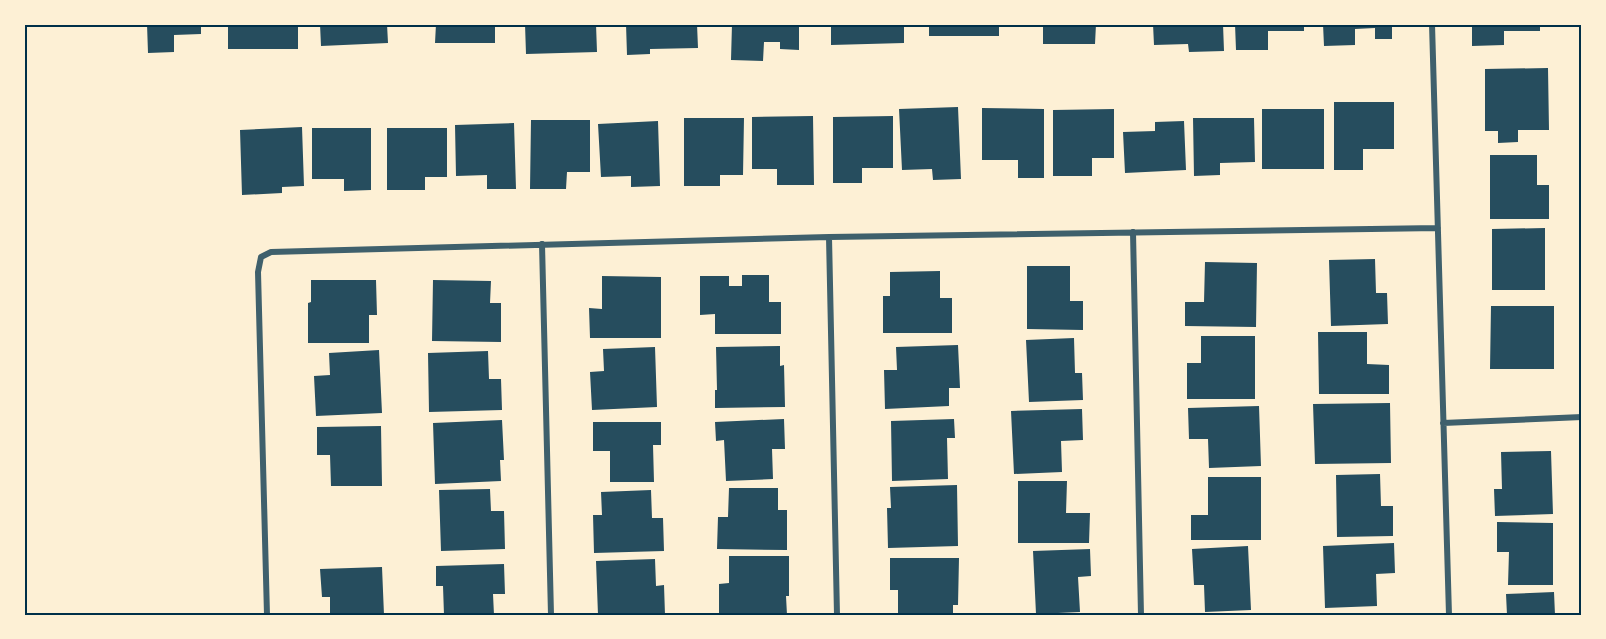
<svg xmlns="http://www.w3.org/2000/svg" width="1606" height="639" font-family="'Space Grotesk',sans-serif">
<rect width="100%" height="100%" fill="#fdf0d5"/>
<path fill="#264d5e" d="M147,24H201V34L174,35V52L148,53Z
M228,24H298V49H228Z
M320,24H387L388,43L321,46Z
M436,24H495V43H435Z
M525,24H596L597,52L526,54Z
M626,24H697L698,48L650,49V54L627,55Z
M732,24H799V50L780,49V42H764L763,61L731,60Z
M831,24H904V43L831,45Z
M929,24H999V36H929Z
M1043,24H1096L1095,44H1043Z
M1153,24H1223L1224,51L1189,52L1188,44L1154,45Z
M1235,24H1304V31H1268V50H1236Z
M1323,24H1392V39H1375V28L1355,29V45L1324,46Z
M1472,24H1540V31H1504V45L1472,46Z
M1548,68L1549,130H1518V142L1498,143V131H1485V69Z
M1334,102H1394V149H1363V170H1334Z
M958,107L961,179L933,180L932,169L902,170L899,109Z
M982,108L1044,109V178H1018V160H982Z
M1114,109V158H1092V176H1053V110Z
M1262,109H1324V169H1262Z
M813,116L814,185H777V169H752V117Z
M893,116V168H862V183H833V117Z
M684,118H744L743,175H720V186H684Z
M1193,118H1254L1255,162L1220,163V175L1194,176Z
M531,120H590V172H567L566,189H530Z
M658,121L660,186L631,187V176L601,177L598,124Z
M1184,121L1186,170L1125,173L1123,132L1155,131V122Z
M514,123L516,189H487V175L456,176L455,125Z
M302,127L304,186L282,187V193L242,195L240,130Z
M312,128H371V190L344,191V179H312Z
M387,128H447V177H425V190H387Z
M1490,155H1537V185H1549V219H1490Z
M1545,228V290H1492V229Z
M1375,259L1376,293H1387L1388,324L1331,326L1329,260Z
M1205,262L1257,263L1256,327L1185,326V302H1204Z
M1027,266H1070V301H1083V330L1027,329Z
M940,271V298H952V333H883V296H890V272Z
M742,275H769V302H781V334H715V314L700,315V276H729V286H742Z
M602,276L661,277V338H590L589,308L602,309Z
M311,280H376L377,315H369V343H308V303L311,302Z
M433,280L491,281L490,303H501V342L432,341Z
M1491,306H1554V369H1490Z
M1318,332H1367V364L1389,365V394H1319Z
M1201,336H1255V399H1187V363H1201Z
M1074,338L1075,373H1082L1083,400L1029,402L1026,340Z
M958,345L960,388H949V406L885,409L884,370H897L896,347Z
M780,346V366L784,365L785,407L715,408V390H717L716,347Z
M655,347L657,407L592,410L590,372L604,371L603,349Z
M379,350L382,413L316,416L314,376L330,375L329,353Z
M488,351L489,379H501L502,410L429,412L428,353Z
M1390,403L1391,463L1315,464L1313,404Z
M1259,406L1261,466L1209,468L1208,439H1189L1188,408Z
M1082,409L1083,440L1061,441L1062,472L1014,474L1011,411Z
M784,419L785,449H772L773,479L726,481L724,440L716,441L715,422Z
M954,419L955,438H947L948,479L892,481L891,421Z
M502,420L504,460H500L501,481L435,484L433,423Z
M593,422H661V445H653L654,482H610V451H593Z
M381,426L382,486H331L330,455H317V427Z
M1551,451L1553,514L1495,516L1494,489H1502L1501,452Z
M1380,474L1381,506H1393V536L1337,537L1336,475Z
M1208,477H1261V540H1191V515H1208Z
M1018,481H1067L1066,513H1090L1089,543H1018Z
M957,485L958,546L888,548L887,508H891L890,487Z
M729,488H778V510H787V550L717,549L718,517H728Z
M490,489L491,511H504L505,549L441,551L439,490Z
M651,490L652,518H663L664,551L594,553L593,515H602L601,492Z
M1497,522L1553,523V585H1508L1509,552H1497Z
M1394,543L1395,573L1376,574L1377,606L1325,608L1323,546Z
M1248,546L1251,610L1205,612L1204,585H1194L1192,549Z
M1090,549L1091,576L1078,577L1080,612L1036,614L1033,551Z
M729,556H789V596H786L787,615H719V584L729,583Z
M890,558H959L958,605H953V615H898V590H890Z
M655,559L656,586L664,585L665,615H598L596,561Z
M504,564L505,594H493L494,615H444L443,586H436V566Z
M382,567L384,615L330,614V597H322L320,569Z
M1554,592L1555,615H1507L1506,594Z"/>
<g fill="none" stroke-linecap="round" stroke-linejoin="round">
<path stroke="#3f606c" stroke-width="6" d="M1432,24L1449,615
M1133,232L1141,615
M829,237L837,615
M542,244L551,615
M1443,423L1582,417
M267,615L258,272L261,257L271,252L829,237L1438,228"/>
</g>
<rect width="1606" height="639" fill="none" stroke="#fdf0d5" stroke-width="51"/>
<rect x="26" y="26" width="1554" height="588" fill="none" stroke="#003049" stroke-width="2"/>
</svg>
